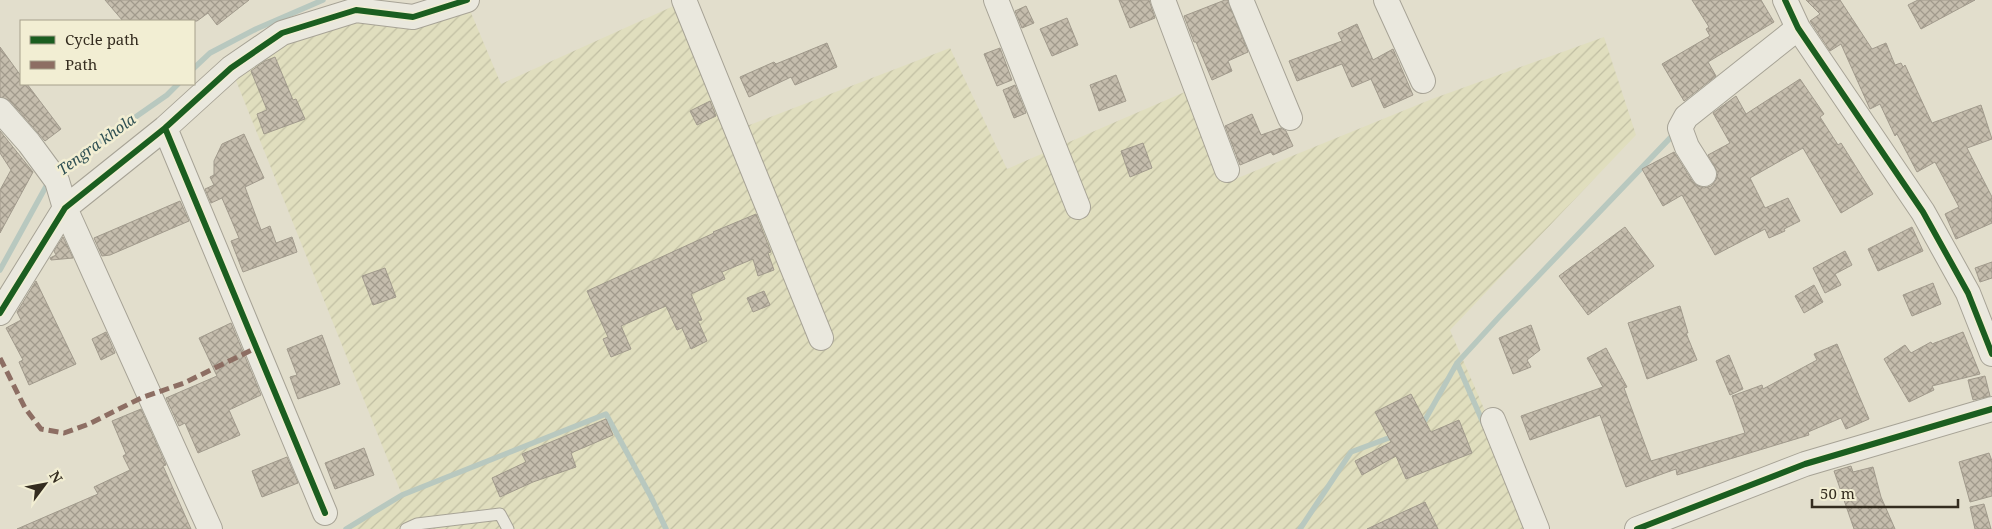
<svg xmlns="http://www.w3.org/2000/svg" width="1992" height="529" font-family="'Noto Serif',serif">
<defs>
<pattern id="farmland-furrows" width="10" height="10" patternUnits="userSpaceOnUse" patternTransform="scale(1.25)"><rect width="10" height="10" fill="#e0debe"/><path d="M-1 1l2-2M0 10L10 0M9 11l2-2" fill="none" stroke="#c1bfa3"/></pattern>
<pattern id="building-cross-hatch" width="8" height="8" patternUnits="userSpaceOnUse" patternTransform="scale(1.25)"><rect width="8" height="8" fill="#c5bdad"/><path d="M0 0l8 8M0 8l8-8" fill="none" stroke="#a19a8c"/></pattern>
</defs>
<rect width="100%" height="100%" fill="#e2decc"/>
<path fill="url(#farmland-furrows)" d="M687,0L739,129L950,48L1007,169L1194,88L1228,182L1432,99L1604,37L1636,135L1450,330L1536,529H346L402,495L231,68L282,33L466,1L501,84Z"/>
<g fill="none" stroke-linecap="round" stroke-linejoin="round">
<path stroke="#b8c8bf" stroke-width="5.5" d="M194,68L210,53L256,29L323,0
M57,172L167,95L178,84
M0,270L49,181
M1457,363L1484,425
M1420,423L1425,420L1457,363L1500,316L1672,136
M346,529L402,495L606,414L651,497L666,529
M1300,529L1351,452L1394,436"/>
</g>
<path fill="url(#building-cross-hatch)" stroke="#a19a8c" d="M105,0H249L217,25L208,13L197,21H123Z
M1119,0H1149L1155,18L1130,28Z
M1225,0H1228L1248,52L1228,61L1232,71L1212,80L1196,42H1194L1184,16Z
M1692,0H1761L1774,22L1708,62L1716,76L1684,101L1662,64L1710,36L1706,29L1709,27Z
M1806,0H1840L1872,49L1886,43L1895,65L1901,63L1903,67L1905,65L1932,123L1981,105L1992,139L1967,148L1992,197V223L1956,239L1945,214L1959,207L1935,162L1917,172L1897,134L1895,136L1880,104L1870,109L1841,44L1830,51L1810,21L1820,14Z
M1918,0H1975L1921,29L1908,5Z
M1026,6L1034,23L1022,28L1015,11Z
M1067,18L1078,45L1052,56L1040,29Z
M1357,24L1373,60L1393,49L1413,95L1384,108L1371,79L1352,87L1342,64L1297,81L1289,61L1342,41L1338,33Z
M827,43L837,67L795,85L791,77L749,97L740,77L774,62L776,64Z
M0,47L21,76V84H27L61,129L45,141L10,101L0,97Z
M1000,48L1012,80L997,86L984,54Z
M275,57L293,100L296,99L305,119L264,134L257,114L267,110L251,71L265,61Z
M1116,75L1126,101L1099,111L1090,85Z
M1800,79L1824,114L1820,117L1838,145L1841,143L1873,194L1841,213L1803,148L1750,178L1765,208L1788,198L1800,221L1784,229L1785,231L1769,238L1765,229L1715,255L1682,195L1663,206L1642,169L1674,152L1693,182L1698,186L1704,188L1711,186L1716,180L1718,173L1708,155L1730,143L1713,113L1736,96L1746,114Z
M1015,85L1026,113L1014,118L1003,90Z
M710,101L716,116L697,125L690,111Z
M1252,114L1261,135L1281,128L1286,131L1293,146L1273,155L1271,152L1240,165L1225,126Z
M0,131L33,172L0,233V190L11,170L0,153Z
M244,134L264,178L245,187L261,230L270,226L276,243L292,237L297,252L243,272L231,241L239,238L222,198L211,203L205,189L214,185L210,177L214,175V161L222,144Z
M1143,143L1152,168L1130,177L1121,151Z
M180,201L189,221L110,255L102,256L94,238Z
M756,214L771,252L768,253L774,270L758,276L753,259L722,272L725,279L691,294L702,320L698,321L707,341L691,349L682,328L677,330L666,306L621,326L631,349L611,357L603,339L608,337L587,291L714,233L713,232Z
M1625,227L1654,266L1588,315L1559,276Z
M1912,227L1923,251L1878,271L1868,249Z
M63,237L73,258L51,260L50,258L56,255L54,251Z
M1845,251L1852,265L1835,274L1841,285L1825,293L1813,268Z
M1992,262V278L1980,282L1975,268Z
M385,268L396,297L373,305L362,276Z
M36,281L76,364L29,385L19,362L23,360L6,328L21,320L17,312Z
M1933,283L1941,304L1912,316L1903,295Z
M1814,285L1823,302L1804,313L1795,296Z
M764,291L770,305L753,312L747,298Z
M1680,306L1688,333H1686L1697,360L1647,379L1628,323Z
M231,323L261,395L229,410L240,435L198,453L185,423L179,426L166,398L217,376L199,338Z
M1531,325L1540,350L1527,360L1531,367L1513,374L1499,338Z
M106,332L115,353L101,360L92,339Z
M1963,332L1980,374L1932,386L1934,390L1909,402L1884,359L1905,345L1911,353L1931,342L1932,344Z
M322,335L340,384L298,399L290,377L297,375L287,349Z
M1837,344L1869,419L1846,429L1841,418L1808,432L1809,435L1677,475L1676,469L1626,487L1600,415L1530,440L1521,416L1603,387L1587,358L1606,348L1627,387L1624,388L1651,461L1745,433L1732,396L1762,385L1763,389L1817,360L1814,354Z
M1729,355L1743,389L1730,395L1716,361Z
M1985,376L1990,396L1973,400L1968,380Z
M1411,394L1431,432L1459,420L1472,453L1406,479L1396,456L1362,475L1355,461L1391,442L1375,412Z
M141,409L166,465L163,466L191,529H17L98,494L94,487L130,470L123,456L126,454L112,421Z
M606,419L613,435L571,453L576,467L533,482L500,497L492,478L526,462L522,454Z
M364,448L374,475L335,489L325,463Z
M1989,453L1992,461V496L1970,502L1959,462Z
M287,457L298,483L262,497L252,471Z
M1851,466L1853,472L1873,467L1881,497L1895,529H1854L1834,471Z
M1425,502L1438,529H1367L1403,512Z
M1984,504L1991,529H1975L1970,507Z"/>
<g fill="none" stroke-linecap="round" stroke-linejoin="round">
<defs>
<path id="lane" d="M406,529L417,524L500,514L508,529"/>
<path id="street" d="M684,0L821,338
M996,0L1078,207
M1163,0L1227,170
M1241,0L1290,118
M1386,0L1423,81
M1785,0L1798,28L1923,212L1968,293L1992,354
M0,110L29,143L57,181L65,208L210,529
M165,128L325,513
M1704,174L1687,147L1680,128L1686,117L1798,28
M0,313L65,208L165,128L231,68L282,33L356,10L413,17L467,0
M1493,420L1537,529
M1637,529L1805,464L1992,409"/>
</defs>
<use href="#lane" stroke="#a7a396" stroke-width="13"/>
<use href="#street" stroke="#a7a396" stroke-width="26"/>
<use href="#lane" stroke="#eae8de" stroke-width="11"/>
<use href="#street" stroke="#eae8de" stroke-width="24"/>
<path stroke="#8d6e63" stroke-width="5" stroke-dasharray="10 5" stroke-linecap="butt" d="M0,358L25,408L41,429L64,433L89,424L141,398L184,383L256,348"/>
<defs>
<path id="cycleway" d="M1785,0L1798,28L1923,212L1968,293L1992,354
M165,128L325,513
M0,313L65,208L165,128L231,68L282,33L356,10L413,17L467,0
M1637,529L1805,464L1992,409"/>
</defs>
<use href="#cycleway" stroke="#f2eed3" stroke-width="9"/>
<use href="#cycleway" stroke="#1b5e20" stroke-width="6"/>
</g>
<g text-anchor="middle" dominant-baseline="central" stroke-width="5" stroke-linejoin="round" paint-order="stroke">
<g font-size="15" font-style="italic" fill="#2f5053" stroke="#f2eed3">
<text transform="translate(96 144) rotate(-36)">Tengra khola</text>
</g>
</g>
<rect x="20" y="20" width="175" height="65" fill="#f2eed3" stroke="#a6a08b"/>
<rect x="30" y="36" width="25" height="8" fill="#1b5e20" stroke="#a6a08b"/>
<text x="65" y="45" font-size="15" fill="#342c1f">Cycle path</text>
<rect x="30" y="61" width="25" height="8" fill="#8d6e63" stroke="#a6a08b"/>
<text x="65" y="70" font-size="15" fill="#342c1f">Path</text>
<g transform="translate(45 484) rotate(58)" stroke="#f2eed3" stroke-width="4" paint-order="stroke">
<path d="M0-4L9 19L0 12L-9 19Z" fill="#342c1f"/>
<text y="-8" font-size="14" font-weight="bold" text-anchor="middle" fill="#342c1f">N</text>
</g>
<path d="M1812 499v8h146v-8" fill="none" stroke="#342c1f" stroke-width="2.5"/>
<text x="1820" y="499" font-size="15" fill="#342c1f" stroke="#f2eed3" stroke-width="4" paint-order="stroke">50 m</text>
</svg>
